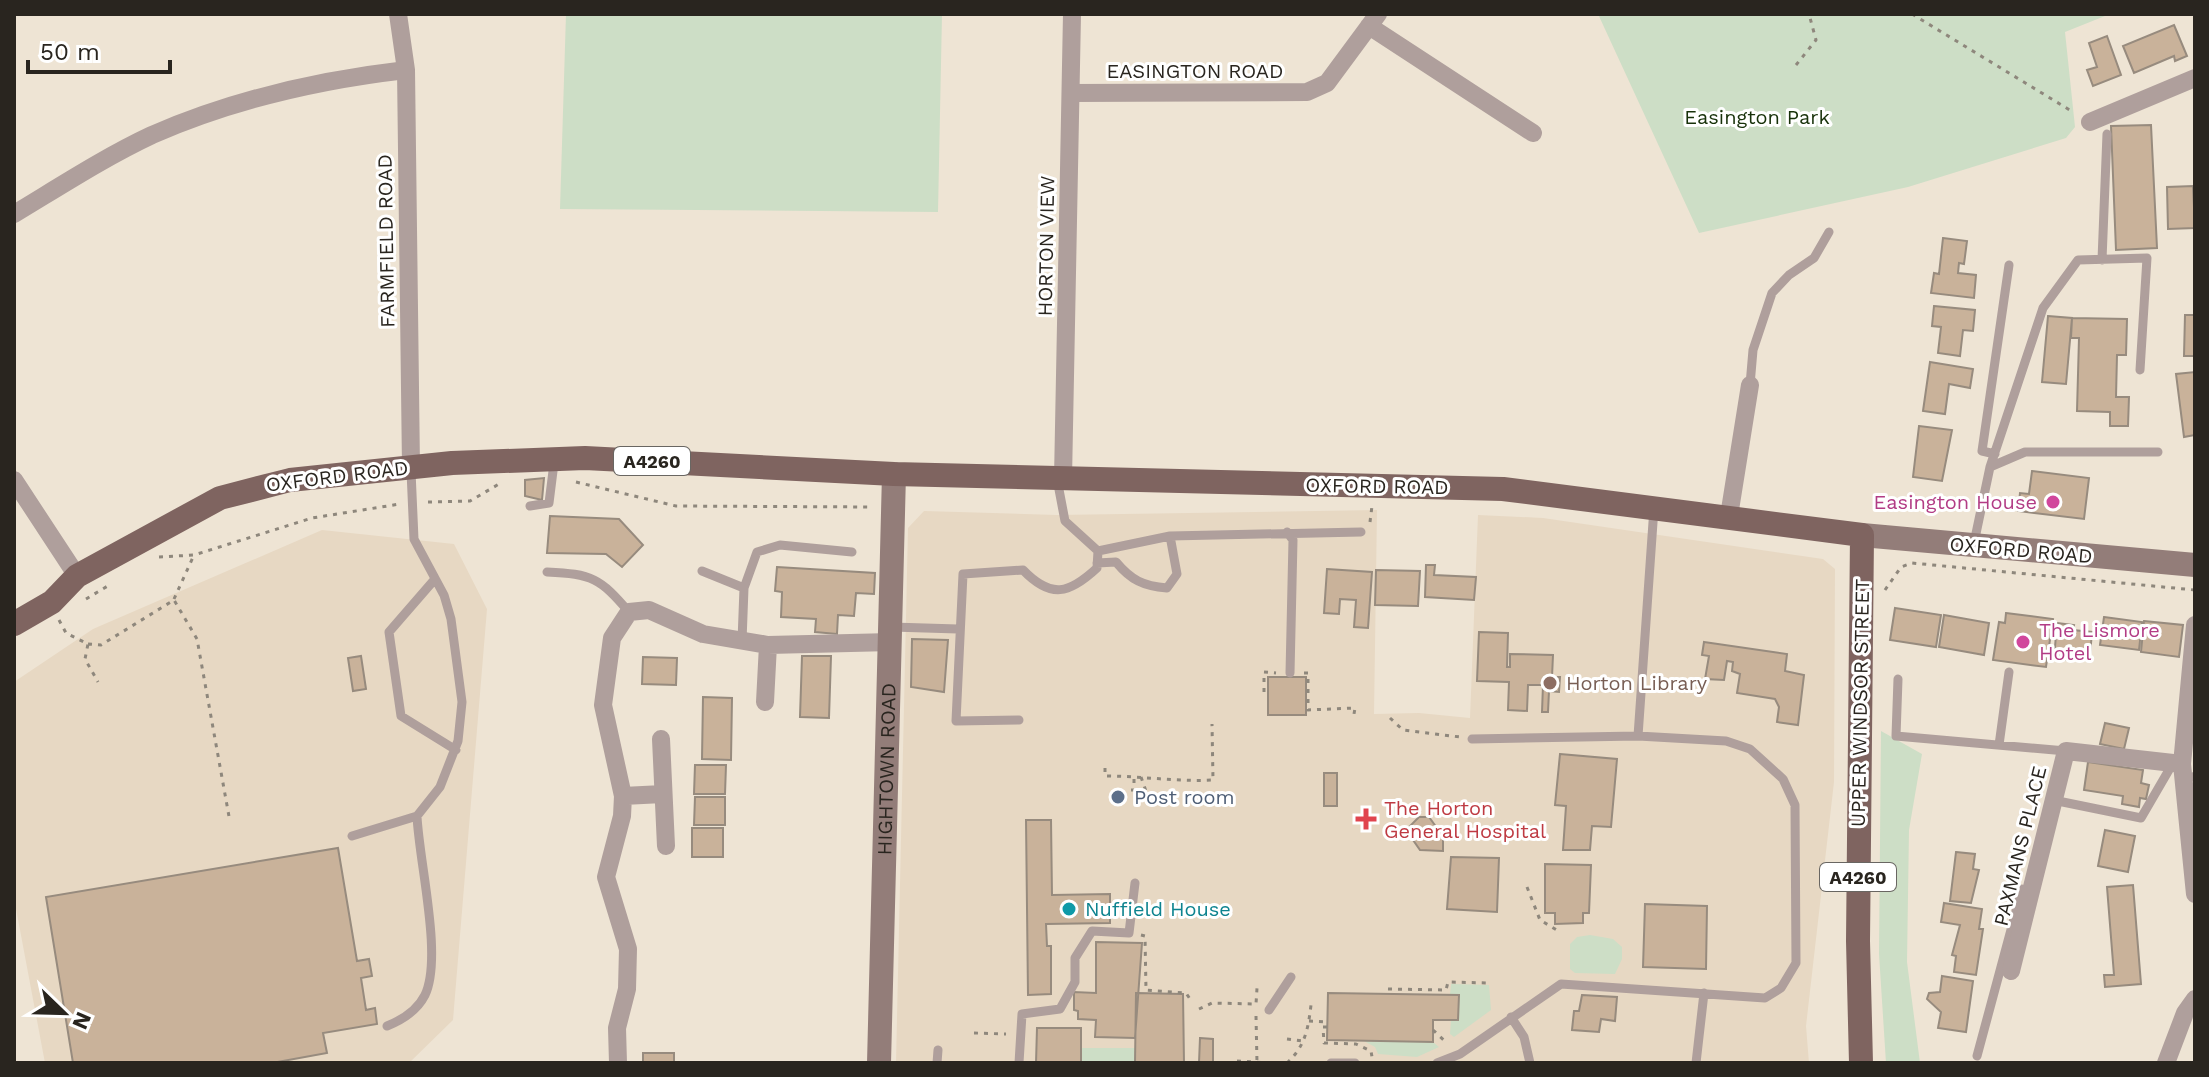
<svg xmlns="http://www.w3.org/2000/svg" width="2209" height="1077" font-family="'Work Sans',sans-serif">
<rect width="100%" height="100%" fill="#eee4d4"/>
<path fill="#e7d8c3" d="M1377,510L1374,714L1419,713L1470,718L1478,515L1543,518L1823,559L1835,569L1834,782L1806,1026L1809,1063H896L908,528L924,511L1057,515Z
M322,530L454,544L487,609L453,1020L409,1063H45L14,898V682L93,629Z"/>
<path fill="#cddec6" d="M566,14H942L938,212L560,209Z
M1598,14H2110L2065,32L2075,127L2066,138L1908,187L1699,233Z
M1881,731L1922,754L1909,830L1907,962L1920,1063H1886L1879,954Z
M1590,935L1613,939L1622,947V959L1615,974L1575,973L1570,969V944L1577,937Z
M1451,984L1489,985L1491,1010L1454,1037L1450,1034L1451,1020H1458V996L1450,995Z
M1364,1041L1433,1042L1439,1047L1417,1057L1378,1054L1375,1047Z
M1081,1048H1135V1063H1081Z"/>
<path fill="#c9b29a" stroke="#978b7e" stroke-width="2" d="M2174,25L2187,56L2175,61L2174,56L2134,73L2123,46Z
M2107,36L2121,75L2093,86L2087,70L2097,67L2089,43Z
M2151,125L2157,248L2116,250L2111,126Z
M2193,186L2195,228L2168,229L2167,187Z
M1943,238L1967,241L1964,264L1959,263L1958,273L1976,275L1974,298L1931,293L1934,273L1939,274Z
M1934,306L1975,310L1973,331L1963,330L1960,356L1938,353L1941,327L1932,326Z
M2185,315H2195V356H2184Z
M2048,316L2072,318L2066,384L2042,382Z
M2072,318L2127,319L2126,355H2117L2116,397H2129L2128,426H2110V412L2077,411L2079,338H2071Z
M1930,362L1973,369L1970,388L1949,384L1945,414L1923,411Z
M2195,372V435L2184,437L2176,374Z
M1919,426L1952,430L1942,481L1913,477Z
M2032,471L2089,478L2084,519L2018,511L2020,493L2029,494Z
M544,478L542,500L525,496V480Z
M550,516L619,519L643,545L622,567L606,554L547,553Z
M1426,565H1435L1434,575L1476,577L1474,600L1425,597Z
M777,567L875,573L874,594L856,593L854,616L838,615L837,634L815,632L816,619L781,617L782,592L775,591Z
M1327,569L1372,572L1368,628L1354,627L1356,600L1340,599L1339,614L1324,613Z
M1376,570L1420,571L1418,606L1375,605Z
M1895,608L1941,615L1936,647L1890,640Z
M2006,613L2053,619L2046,667L1993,660L1999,622L2005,623Z
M1944,615L1989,623L1984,655L1939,647Z
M2104,617L2142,622L2139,650L2100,645Z
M2144,621L2183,625L2179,657L2141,652Z
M2057,623L2074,625L2073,630L2092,632L2090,655L2071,654V660L2054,659Z
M1479,632L1508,633L1507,667H1510V654L1553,655L1552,677H1560L1559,692L1549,691L1548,712H1542L1543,685H1528L1527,711L1508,710L1509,682L1477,681Z
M912,639L948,640L944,692L911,687Z
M1704,642L1787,654L1785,671L1804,675L1798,725L1777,722L1779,707L1775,699L1737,693L1740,674L1732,671L1733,662L1727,661L1724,680L1705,679L1709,656L1702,655Z
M361,656L366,689L353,691L348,658Z
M802,656H831L829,718L800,717Z
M643,657L677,658L676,685L642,684Z
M1268,677H1306V715H1268Z
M703,697L732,698L731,760L702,759Z
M2105,723L2129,728L2124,749L2100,744Z
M1560,754L1617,759L1611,827L1592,826L1590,850H1563L1566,806L1555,805Z
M2088,762L2143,770L2141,783L2149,785L2146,799L2140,798L2139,807L2122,804L2123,796L2084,790Z
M695,765H726L725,794H694Z
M1324,773H1337V806H1324Z
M695,797H725V825H694Z
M1419,817H1429L1437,828L1443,829V851L1420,850L1411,837L1409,827Z
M1026,820H1051L1052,895L1110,894V923L1046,924L1047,946H1051V994L1028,995Z
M692,828H723V857H692Z
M2105,830L2135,836L2128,872L2098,866Z
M338,848L357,961L369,959L372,976L361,978L366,1010L375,1008L377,1024L323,1033L327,1053L272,1063H73L46,897Z
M1956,852L1975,854L1973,869L1979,870L1971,903L1950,901Z
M1451,857L1499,858L1497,912L1447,909Z
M1545,864L1591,865L1589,913H1583V923L1555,924V913H1545Z
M2133,885L2141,984L2105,987L2104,975H2114L2107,887Z
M1944,903L1982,909L1979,929H1983L1976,975L1954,972L1956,956L1952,955L1960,925L1941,922Z
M1645,904L1707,906L1706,969L1643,967Z
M1096,942L1142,943L1135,1038L1095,1037L1096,1020L1078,1019V1011L1074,1010V992L1096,993Z
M1942,976L1973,981L1966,1032L1938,1028L1941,1012L1927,999L1929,993L1940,992Z
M1136,993L1183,994L1184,1063H1135Z
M1328,993L1459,995L1458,1020H1433V1042L1327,1040Z
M1582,995L1617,997L1615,1021L1601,1019L1599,1032L1572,1030L1574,1011H1579Z
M1037,1028H1081V1063H1036Z
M1200,1038L1213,1039V1063H1199Z
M643,1053H674V1063H643Z"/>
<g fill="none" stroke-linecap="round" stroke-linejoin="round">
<path stroke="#8e877c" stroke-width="3" stroke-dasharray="4 6" stroke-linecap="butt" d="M1912,14L2073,112
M1796,65L1816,40L1809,14
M576,482L676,506L873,507
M428,502L470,501L499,484
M1370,522L1372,506
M159,557L194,555L312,518L400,504
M1885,590L1901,567L1912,563L2195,590
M86,599L111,584
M174,599L194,555
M59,620L66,633L88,644L85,659L98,682
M88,644L101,645L174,600L197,639L230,822
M1304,673H1308V710L1355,708L1354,714
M1264,692V672L1276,673
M1390,718L1403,730L1460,737
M1105,768V776C1142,776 1176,782 1213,780L1212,724
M1141,777L1147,794
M1131,790H1134V776
M1527,887L1540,920L1560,932
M1141,935L1145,936L1146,990L1186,993L1192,1002
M1388,989L1446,990L1448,982L1491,983
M1199,1009L1212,1003L1256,1004L1257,988
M1256,1016L1257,1063
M1309,1021L1327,1022
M1327,1027H1323L1324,1043L1356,1044L1371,1051L1372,1057
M1433,1030L1447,1043
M974,1033L1006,1034
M1287,1039L1303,1041
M1237,1061L1271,1063
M1287,1063C1305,1046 1308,1030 1311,1005"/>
<path stroke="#af9f9c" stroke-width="9" d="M2102,260L2107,134
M1750,385L1753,350L1772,293L1789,275L1814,258L1829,232
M1995,454L1982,451L2009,265
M1990,467L2025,452H2158
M1057,479L1065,521L1098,551
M530,506L549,503L554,463
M1287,532L1293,540L1290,673
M1974,543L1990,467L2043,308L2078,260L2147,258L2140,370
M1098,551L1170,536L1361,532
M1097,563L1116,562C1131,580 1143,586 1167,588L1177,574L1170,536
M702,571L744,588
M547,572C592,574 600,578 629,612
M435,579L389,632L401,716L456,750
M892,627L958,629
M742,641L744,588L757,552L780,545L852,552
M1898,679L1896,736L2066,751
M1019,720L956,721L963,574L1023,570C1051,599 1069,594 1097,568L1098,551
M1472,739L1638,736
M1999,745L2009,672
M2194,777L2195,776
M2053,800L2141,818L2173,763
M352,836L417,816L440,787L458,741L462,702L451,619L444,595L414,539L411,471
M1269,1010L1291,977
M1511,1017L1524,1037L1530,1063
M387,1026C402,1020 417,1011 425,995C443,957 419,862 417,816
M1977,1056L2022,889
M937,1063L938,1050
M1019,1063L1022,1014L1060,1009L1075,982V958L1092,931L1129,933L1135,883
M1331,1063H1355
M1437,1063L1460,1054L1561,984L1765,998L1781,988L1796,963L1795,805L1783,779L1750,749L1726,741L1638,736L1654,508
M1696,1063L1704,993"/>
<path stroke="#af9f9c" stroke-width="18" d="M398,14L406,70L411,467
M1369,26L1533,133
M1071,93L1307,92L1327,83L1378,14
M2090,122L2195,78
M14,214C59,187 105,157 152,135C232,100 319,80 406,70
M1063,479L1072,14
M14,480L77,576
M1729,516L1750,385
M2195,625L2182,764L2195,894
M765,702L768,645
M661,739L666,846
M623,796L663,794
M2011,971L2066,751L2182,764
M618,1063L617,1028L627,989L628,949L606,877L622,816L623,796L603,705L612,638L629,612L649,610L703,634L768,645L892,642
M2166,1063L2185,1013L2195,999"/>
<g stroke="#937d79" stroke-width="24">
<path d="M1862,535L2195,565"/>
<path id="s1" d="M879,1063L894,474"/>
</g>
<path stroke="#7f6460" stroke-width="24" d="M14,624L52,602L77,576L220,498L290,480L452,463L585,458L894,474L1503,489L1862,535L1858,941L1861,1063"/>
</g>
<g fill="#d1479c" stroke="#fff" stroke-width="3">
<circle cx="2053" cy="502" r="8"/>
<circle cx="2023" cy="642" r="8"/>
</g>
<circle fill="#8d6e63" stroke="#fff" stroke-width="3" cx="1550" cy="683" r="8"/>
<circle fill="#5c6f8a" stroke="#fff" stroke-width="3" cx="1118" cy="797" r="8"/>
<path fill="#e0444e" stroke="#fff" stroke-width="3" d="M1362 807h8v8h8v8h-8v8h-8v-8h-8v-8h8z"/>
<circle fill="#0f9aa8" stroke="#fff" stroke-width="3" cx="1069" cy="909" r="8"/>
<g text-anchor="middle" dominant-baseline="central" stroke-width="6" stroke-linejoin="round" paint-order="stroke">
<g fill="#fff" stroke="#696662" stroke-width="2">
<rect x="614" y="447" width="76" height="28" rx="6"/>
<rect x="1820" y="863" width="76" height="28" rx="6"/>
</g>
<g font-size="18" font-weight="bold" fill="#29251f">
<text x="652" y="461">A4260</text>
<text x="1858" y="877">A4260</text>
</g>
<g font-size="20" fill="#29251f" stroke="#fff">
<text x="1195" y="71">EASINGTON ROAD</text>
<text transform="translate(386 241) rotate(-91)">FARMFIELD ROAD</text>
<text transform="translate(1046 246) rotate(-89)">HORTON VIEW</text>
<text transform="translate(337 476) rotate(-7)">OXFORD ROAD</text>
<text transform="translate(1377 486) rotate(1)">OXFORD ROAD</text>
<text transform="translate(2021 550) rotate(5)">OXFORD ROAD</text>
<text transform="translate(1860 703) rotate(-89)">UPPER WINDSOR STREET</text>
<text stroke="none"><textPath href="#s1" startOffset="294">HIGHTOWN ROAD</textPath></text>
<text transform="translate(2020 846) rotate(-76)">PAXMANS PLACE</text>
</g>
<g font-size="20" fill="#173109" stroke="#fff">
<text x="1757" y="117">Easington Park</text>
</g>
<g font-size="20" fill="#b23c85" stroke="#fff" text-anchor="end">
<text x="2037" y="502">Easington House</text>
<text x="2039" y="630" text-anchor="start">The Lismore<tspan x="2039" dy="23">Hotel</tspan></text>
</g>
<g font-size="20" fill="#785e54" stroke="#fff" text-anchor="start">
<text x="1566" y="683">Horton Library</text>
</g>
<g font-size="20" fill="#4e5e75" stroke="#fff" text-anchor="start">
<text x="1134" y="797">Post room</text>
</g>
<g font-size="20" fill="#be3a42" stroke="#fff" text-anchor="start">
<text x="1384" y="808">The Horton<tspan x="1384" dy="23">General Hospital</tspan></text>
</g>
<g font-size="20" fill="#0d838f" stroke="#fff" text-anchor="start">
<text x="1085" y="909">Nuffield House</text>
</g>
</g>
<rect width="2209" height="1077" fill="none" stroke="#29251f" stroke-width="32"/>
<g transform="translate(64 1013) rotate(113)" stroke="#ffffff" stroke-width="6" paint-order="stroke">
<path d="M0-6L14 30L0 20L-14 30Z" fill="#29251f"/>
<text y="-12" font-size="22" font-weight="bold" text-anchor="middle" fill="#29251f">N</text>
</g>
<path d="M28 60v12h142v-12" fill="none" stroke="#29251f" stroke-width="4"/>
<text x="40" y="60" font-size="24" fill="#29251f" stroke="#ffffff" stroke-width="6" paint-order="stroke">50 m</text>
</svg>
